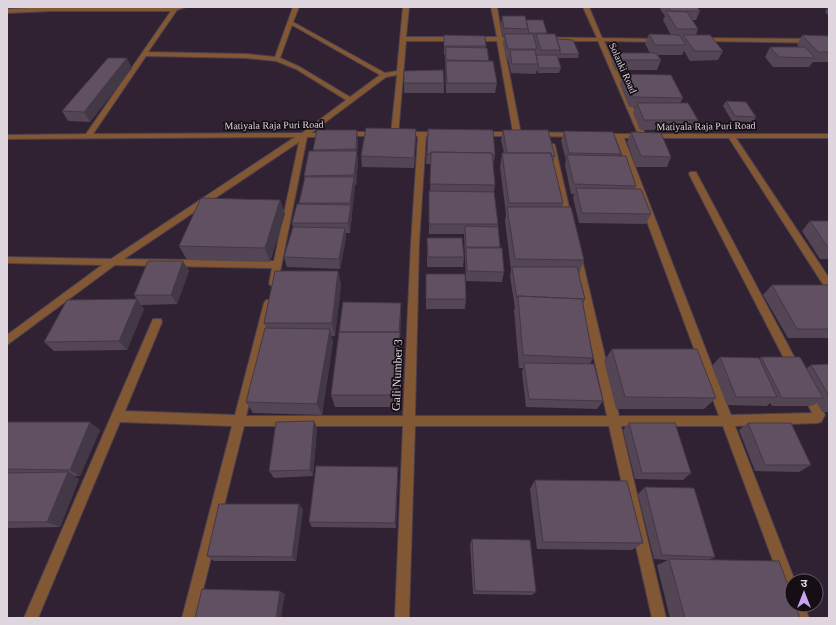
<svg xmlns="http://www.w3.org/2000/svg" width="836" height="625" font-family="'Times New Roman','Noto Sans Devanagari',serif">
<rect width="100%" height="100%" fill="#302232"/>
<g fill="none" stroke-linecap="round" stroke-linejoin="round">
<defs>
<path id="street" d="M53,7H186L177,10L148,52L246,54L275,57L293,7H299L293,22L385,73L397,71L403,7H409L406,37H457L460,39L457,41H406L398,136L391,134L397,75L386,77L311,133H332V137H307L277,287L274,288L269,284L272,268L115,265L7,345V335L102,265L7,263V257L111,259L295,137L7,139V135L86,134L171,11H53L7,13V9ZM292,25L380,75L350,97L300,67L280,58ZM146,56L246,58L276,61L296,69L346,100L302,133L93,134ZM299,142L274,261L124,259Z
M491,7H497L502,37L597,38L583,7H589L602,38L661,39V41L659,42L604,41L645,134H829V138H736L829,278V290L826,289L729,138H624L731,415L812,413L802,393L804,389L808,388L812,389L825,415L821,422L817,423L735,426L795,581H792V605H804L809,618H795L790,605L792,600L787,598L785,593L723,426H621L666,618H652L609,426H415L409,618H395L403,426H244L196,618H182L232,426L120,422L38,618H24L153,319H161L162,322L125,411L235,415L264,303L266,300H272L274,303L246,416H403L411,243L418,136H403L399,134L400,132H441L445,134L441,136H426L419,243L415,416H607L572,259L577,256L582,259L619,416H719L616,138H601L597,136L601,134H638L598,41H503L521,134L517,136H476L475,134L479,132H513L497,41H473L470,39L473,37H497Z
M701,38L829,39V43L699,41V39Z
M342,132H377L381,134L377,136H345L341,134Z
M534,132L577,133L581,135L577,137L537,136H534Z
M548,144H554L555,146L572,220L568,223L564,220L547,146Z
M690,172H696L697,174L799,366L800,369L799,372L795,374L791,372L689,174Z"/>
</defs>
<use href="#street" stroke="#4c3f4e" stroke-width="2"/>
<use href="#street" fill="#825734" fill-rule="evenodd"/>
</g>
<path fill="#534554" d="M131,7H159L158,8H131Z
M659,7H697L700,11L696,20H692L698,29L696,35L723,51L718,60L690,61L684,51L682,55H657L661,60L657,70H615L612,62L615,53H650L645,44L649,34L671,35L663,20L665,16Z
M828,7H829V16L825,12Z
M502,16L526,20L546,34L557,39L579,54L578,58H559V57L558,60L561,68L559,73H538L537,69L536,74L511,73L508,59H506L503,43L504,38H503L501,25Z
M444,35L486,46V48H487L489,61L497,83L495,93H446L445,55H444Z
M802,35L829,36V62H813L809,67H773L765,57L770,47H799L797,45Z
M132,68L90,122L68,121L62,111Z
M404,71L444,83V93H404Z
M623,74L683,98L680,103L698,120L693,130H640L633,113L635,107H629L620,84Z
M726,101L756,117L753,122L732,121L723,106Z
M428,129L495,155L493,165L495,185L494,192L498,224L499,248L504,272L502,282L466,281L464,234H429V201L430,191L431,164H426Z
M503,130L555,156L553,163L563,203L562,207L584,260L579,274L585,299L583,305L593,358L590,364L603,401L597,409L526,407L522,372L523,368H519L514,310L515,308L510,276L511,270L505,221L506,214L500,167L502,153H504L501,140Z
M564,131L621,154L620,156L636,186L635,189L651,214L646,224L579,223L573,198L574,194H571L565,165L566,160L561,141Z
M631,132L671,157L667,167H636L627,142Z
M416,139L414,168L362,167L361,156Z
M358,140L357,155L358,161L356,185H355L352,212V215L350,233H346V238L340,269L287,267L284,257L293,227L292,223L299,204V203L305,178L304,176L314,151L313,150Z
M280,200L285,214L270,262L187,260L179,246Z
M810,221H829V259H820L802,231Z
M427,238L464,257L463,267H427Z
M189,271L177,304L141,305L134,295Z
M338,271L341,285L335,336H331L333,342L322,415L253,413L246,402L266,328L264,323Z
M426,274L466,299L465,309H426Z
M772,285H829V338H788L763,295Z
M137,299L144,309L127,350L54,351L44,342Z
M401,312L400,337V345L399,407H335L331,395Z
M612,349L716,398L704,409H616L604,361Z
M720,357L759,359L761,357L806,369L811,365L829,364V412H822L817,403L811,406H772L770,403L767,406L727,405L712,366Z
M314,421L317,428L313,476L274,478L269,471Z
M7,422L100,430L80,476H74L79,479L60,527L7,528Z
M629,423L691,473L683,480L635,479L623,430Z
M748,423L811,465L799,472L755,471L739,430Z
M398,473L396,528L312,527L309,522Z
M535,480L643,543L632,550L537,549L530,489Z
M645,487L715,557L708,560L800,618H670L657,565L668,560L654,559L638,494Z
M303,509L296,561H214L207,556Z
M472,539L536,592L532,595L473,594L470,544Z"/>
<path fill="#433845" d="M127,58L132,68L90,122L84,112Z
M416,129V139L414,168V158Z
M357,130L358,140L357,155L358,161L356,185L354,175L356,155V149Z
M354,177L355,187L350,233L348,223Z
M280,200L285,214L270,262L265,248Z
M345,228L346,238L340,269L339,259Z
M183,261L189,271L177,304L171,295Z
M338,271L341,285L335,336L332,323Z
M137,299L144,309L127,350L119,341Z
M401,303V312L400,337V345L399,407L398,395L399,334Z
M330,329L333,342L322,415L317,404Z
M314,421L317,428L313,476L310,470Z
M90,422L100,430L80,476L70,470Z
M398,467V473L396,528L395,523Z
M68,472L79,479L60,527L47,522Z
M299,504L303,509L296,561L292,557Z
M280,591L285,594L281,618H276Z"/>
<path fill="#605062" stroke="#433845" d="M668,7H697L700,11H671Z
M666,11L687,12L698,29H677Z
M502,16H525L528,29L504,28Z
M526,20H543L547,33H529Z
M504,34H533L537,49H508Z
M536,34H555L560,50H541Z
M649,34L679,35L686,45H655Z
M444,35L485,36L486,46H444Z
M683,35H710L723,51H695Z
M802,35L829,36V52H818Z
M557,39L573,40L579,54H560V50Z
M446,47L487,48L489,61L446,60Z
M770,47H805L815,58L779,57Z
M510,50H535L538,64H512Z
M615,53H656L661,60H619Z
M536,55H557L561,68H539Z
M108,58H127L84,112L62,111Z
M446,61H493L497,83H447Z
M443,70L444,83H404V71Z
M623,74L671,75L683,98L633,97Z
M726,101L746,102L756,117L735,116Z
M637,103H688L698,120H644Z
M366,128L416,129L414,158L361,156Z
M428,129L493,130L495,155H492V153L431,152V154H427Z
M317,130H357L356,149L313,150Z
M503,130H548L555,156H551V153H507Z
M564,131L613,132L621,154L569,153Z
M631,132L661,133L671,157L641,156Z
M309,151H357L354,175L304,176Z
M431,152L492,153L495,185L430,184Z
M502,153H551L563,203H509Z
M567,155L626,156L636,186L574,184Z
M305,177H354L350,203H299Z
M576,188L641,189L651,214L582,213Z
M429,191L494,192L498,224H429Z
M201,198L280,200L265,248L179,246Z
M297,204L351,205L348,223H292Z
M507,207H571L584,260L515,259Z
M810,221H829V249Z
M465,226L498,227L500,247H466Z
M293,227L345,228L339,259L284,257Z
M427,238H462L464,257H428Z
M466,248H502L504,272L467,271Z
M148,261H183L171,295H134Z
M512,267H577L585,299L518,296L517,298Z
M275,271H338L332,323H264Z
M426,274H465L466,299H426Z
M772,285H829V329H797Z
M518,296L582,299L593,358L523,355Z
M137,299L119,341L44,342L67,300Z
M343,302L401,303L399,332H339Z
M265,328L330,329L317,404L246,402Z
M339,332H400L398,395H331Z
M612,349H697L716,398L625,397Z
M720,357L759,358L777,397H736Z
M761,357H800L823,398H782Z
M524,363L594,364L603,401L529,399Z
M829,364V396L811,365Z
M314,421L310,470L269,471L276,422Z
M7,422H90L70,470L7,469Z
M629,423H675L691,473H642Z
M748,423H791L811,465H765Z
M316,466L398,467L395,523L309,522Z
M68,472L47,522H7V473Z
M535,480L627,481L643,543L543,542Z
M645,487L694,488L715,557L662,555Z
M219,504H299L292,557L207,556Z
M472,539L530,540L536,592L475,591Z
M669,559L779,561L792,596V605H795L800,618H685Z
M202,589L280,591L276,618H195Z"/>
<g text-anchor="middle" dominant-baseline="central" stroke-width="3.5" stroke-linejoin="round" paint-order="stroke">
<g font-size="10" fill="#ded5df" stroke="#150e15">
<text transform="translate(623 68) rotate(66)">Solanki Road</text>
<text transform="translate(274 125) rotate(-1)">Matiyala Raja Puri Road</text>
<text transform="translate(706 126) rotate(-1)">Matiyala Raja Puri Road</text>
</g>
<g font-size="12" fill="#ded5df" stroke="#150e15">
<text transform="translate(397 375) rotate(-88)">Gali Number 3</text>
</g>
</g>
<rect width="836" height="625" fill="none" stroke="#ded5df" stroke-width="16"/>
<g transform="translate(804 593)"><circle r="19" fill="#150e15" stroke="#655e66"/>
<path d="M0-3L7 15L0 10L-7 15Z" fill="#c7a6ef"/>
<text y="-6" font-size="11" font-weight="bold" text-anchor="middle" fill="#ded5df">उ</text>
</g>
</svg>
